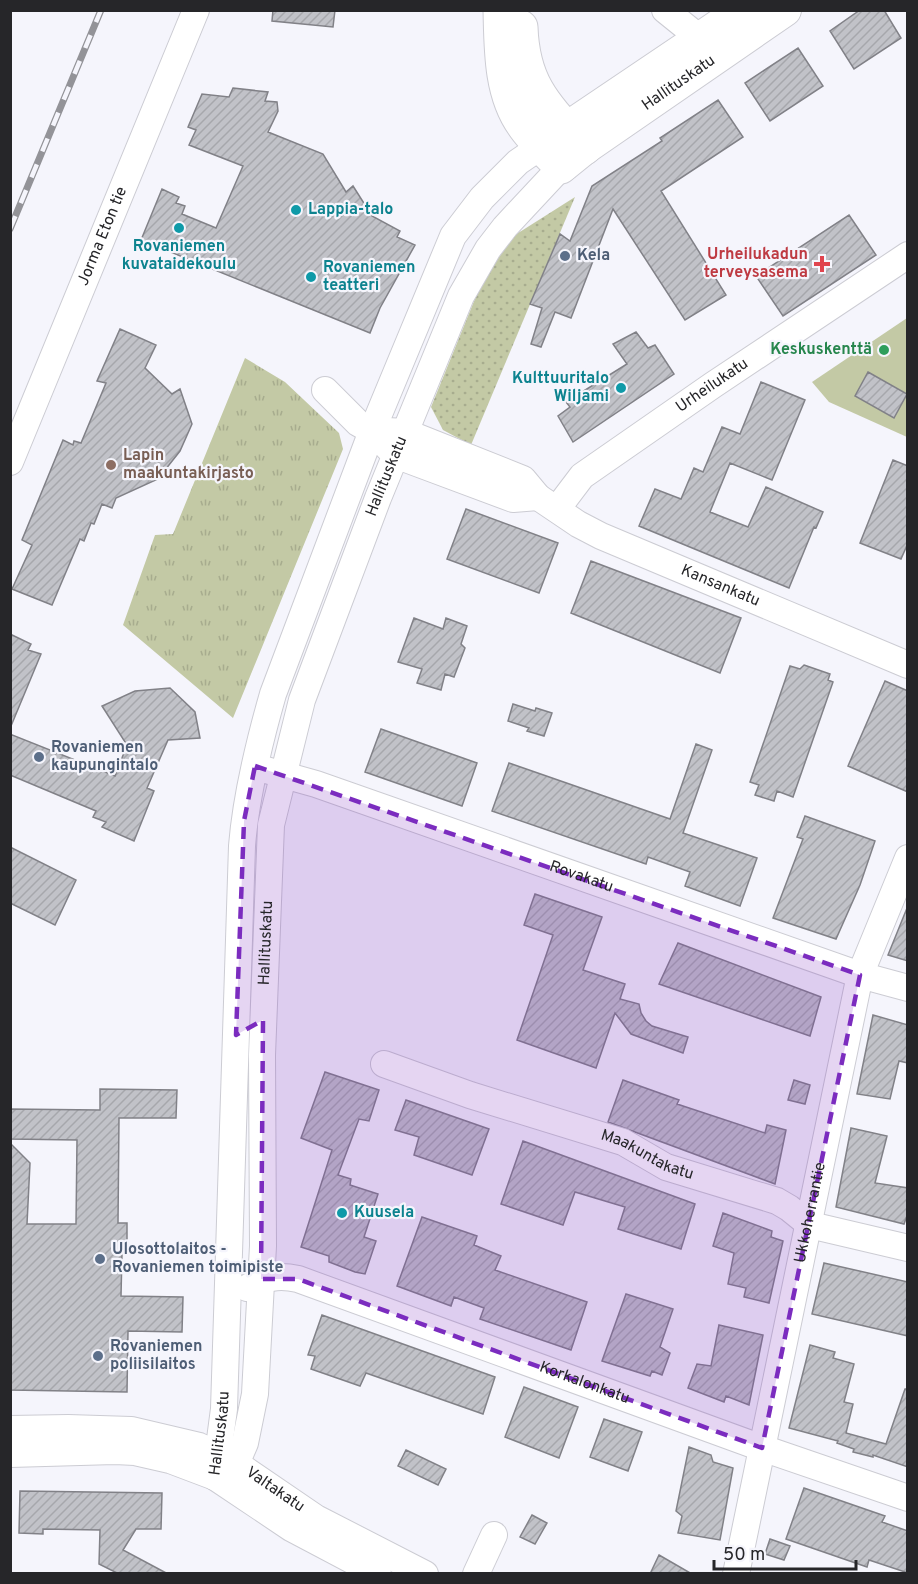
<svg xmlns="http://www.w3.org/2000/svg" width="918" height="1584" font-family="Overpass,sans-serif">
<defs>
<pattern id="grass-tufts" width="24" height="20" patternUnits="userSpaceOnUse" patternTransform="scale(1.5)"><rect width="24" height="20" fill="#c3c9a5"/><path d="M3 7l-1-3M5 7V3M7 7l1-3M15 17l-1-3M17 17v-4M19 17l1-3" fill="none" stroke="#a7ac8e"/></pattern>
<pattern id="park-dots" width="8" height="8" patternUnits="userSpaceOnUse" patternTransform="scale(1.5)"><rect width="8" height="8" fill="#c3c9a5"/><path d="M2 2h.1M6 6h.1" fill="none" stroke="#a7ac8e" stroke-width="1.8" stroke-linecap="round"/></pattern>
<pattern id="building-hatch" width="6" height="6" patternUnits="userSpaceOnUse" patternTransform="scale(1.5)"><rect width="6" height="6" fill="#c1c2c8"/><path d="M-1 1l2-2M0 6l6-6M5 7l2-2" fill="none" stroke="#a6a7ac"/></pattern>
</defs>
<rect width="100%" height="100%" fill="#f5f5fc"/>
<path fill="url(#grass-tufts)" d="M245,358L285,382L339,433L343,449L233,718L123,625L155,535L173,534Z"/>
<path fill="url(#park-dots)" d="M575,197L471,445L443,430L431,407L483,279L515,235Z"/>
<path fill="#c3c9a5" d="M907,318V437L829,402L812,382Z"/>
<path fill="url(#building-hatch)" stroke="#818187" stroke-width="1.5" d="M273,10H335L333,27L272,21Z
M860,10H884L901,38L854,69L830,31Z
M798,48L823,86L770,121L745,83Z
M233,88L268,92L265,101L277,102L278,111L268,132L323,154L346,192L353,186L372,216L400,231L397,237L415,245L380,308L370,333L141,240L162,189L179,197L176,203L185,206L182,214L216,228L243,166L189,145L196,130L188,127L202,94L229,97Z
M718,100L743,137L661,191L726,295L685,320L613,209L571,318L555,312L541,347L531,344L542,308L530,304L560,234L570,241L592,186L662,141L660,138Z
M849,215L876,255L783,316L756,276Z
M120,329L156,345L145,368L172,394L180,389L192,424L180,451L158,479L116,498L112,508L102,504L94,524L91,523L84,541L80,539L52,605L12,589L32,545L22,540L63,440L73,445L74,441L81,443L106,383L97,381Z
M636,332L648,348L655,345L674,374L573,442L558,416L570,407L566,402L627,364L613,344Z
M868,372L907,394L894,418L855,396Z
M761,382L805,400L772,480L730,463L710,512L748,527L766,487L823,512L816,528L814,527L789,588L639,526L655,489L681,499L694,468L703,472L722,427L740,434Z
M893,460L908,466V543L901,559L860,543Z
M466,509L558,543L539,593L447,559Z
M591,561L741,618L720,673L571,613Z
M414,618L443,629L446,618L467,626L461,644L465,648L454,677L445,674L441,690L417,683L422,669L398,662Z
M10,634L31,644L28,650L41,654L11,726Z
M804,665L830,674L828,680L833,682L793,797L777,791L774,801L755,795L759,785L750,782L790,666L800,669Z
M885,681L908,691V792L848,766Z
M170,688L195,712L200,738L168,740L147,788L154,791L134,841L102,827L106,822L93,817L96,811L10,775V734L115,776L127,745L102,706L135,691Z
M513,704L535,711L536,708L552,713L544,736L527,731L529,728L508,721Z
M381,729L477,763L462,806L365,772Z
M696,744L712,750L683,833L757,858L740,906L685,886L690,872L648,857L646,864L492,811L509,763L670,819Z
M805,816L875,841L860,885L836,939L773,918L803,839L797,837Z
M10,847L76,880L55,925L10,903Z
M535,894L602,917L583,970L625,984L620,999L639,1004L641,1013L646,1021L652,1026L688,1037L683,1053L631,1034L615,1013L596,1068L517,1040L553,935L524,925Z
M907,908L908,909V961L888,955Z
M678,943L821,997L810,1036L659,984Z
M873,1015L908,1025V1063L899,1061L890,1099L857,1094Z
M325,1072L379,1090L369,1121L359,1119L338,1175L351,1179L350,1185L378,1194L364,1237L376,1241L365,1274L355,1272L329,1262V1256L301,1247L332,1150L301,1138Z
M623,1080L679,1100L677,1104L765,1133L767,1125L786,1130L775,1184L608,1122Z
M794,1080L810,1085L805,1104L788,1100Z
M100,1089L177,1090L176,1118H119L118,1223H127V1252L122,1253L121,1296L183,1297L182,1332L128,1331L127,1392L10,1390V1143L30,1163L27,1224H76L77,1140L10,1139V1109L100,1110Z
M406,1100L489,1129L472,1175L414,1155L419,1137L395,1130Z
M851,1128L887,1136L875,1183L908,1188V1213L904,1224L836,1207Z
M523,1141L695,1204L681,1249L618,1229L625,1207L575,1192L563,1225L501,1204Z
M723,1213L772,1231L771,1237L783,1241L769,1303L744,1297L746,1288L728,1284L734,1253L713,1246Z
M422,1217L477,1236L474,1245L501,1256L495,1270L587,1302L571,1350L480,1319L484,1308L454,1297L451,1306L397,1286Z
M824,1263L908,1282V1336L812,1314Z
M626,1294L673,1309L660,1347L670,1353L662,1375L652,1371L650,1376L602,1361Z
M322,1315L495,1377L483,1414L366,1373L360,1386L311,1369L315,1356L308,1355Z
M719,1325L763,1335L749,1405L726,1396L724,1402L688,1388L697,1364L711,1366Z
M810,1345L835,1352L833,1358L854,1364L844,1402L853,1404L846,1433L886,1444L905,1389H908V1467L873,1455V1457L853,1452L854,1449L837,1443L838,1441L789,1428Z
M524,1387L578,1407L559,1458L505,1437Z
M604,1419L642,1432L628,1471L590,1457Z
M689,1447L711,1455L713,1462L733,1468L720,1540L678,1533L682,1516L676,1511Z
M406,1450L446,1469L438,1485L398,1466Z
M804,1488L885,1516L882,1522L908,1531V1573L869,1560L867,1567L786,1539Z
M20,1491L162,1493L161,1529H136L123,1550L168,1574H119L99,1564L100,1530L43,1529V1534L19,1533Z
M532,1515L547,1523L535,1544L520,1537Z
M770,1539L790,1546L784,1560L765,1554Z
M659,1555L692,1574H650Z"/>
<g fill="none" stroke-linecap="round" stroke-linejoin="round">
<defs>
<g id="minor">
<path d="M665,10L691,31L704,37"/>
<path d="M325,390L358,423L372,431L395,455L513,499L538,497"/>
<path id="s1" d="M387,431L405,432L523,479L538,497L578,524L601,536L908,665"/>
<path id="s2" d="M10,462L196,10"/>
<path id="s3" d="M557,509L582,476L713,385L908,255"/>
<path id="s4" d="M266,770L316,784L860,975L908,988"/>
<path id="s5" d="M384,1064L470,1095L623,1142L666,1167L777,1201L789,1208L810,1225L908,1248"/>
<path id="s6" d="M247,1288C264,1277 279,1275 298,1279L762,1448L908,1498"/>
<path id="s7" d="M10,1429L68,1428L131,1430L199,1446L231,1460L316,1518L425,1574"/>
<path d="M10,1454L115,1451L135,1452L170,1460L215,1477L291,1528L378,1574"/>
<path id="s8" d="M215,1477L224,1409L242,846C246,795 259,743 273,694L372,431L453,236L482,198L518,162L556,136"/>
<path id="s9" d="M215,1477L236,1464L245,1443L255,1394L263,1246L262,1055L271,825L302,700L378,498L461,296L488,249L505,227L561,167"/>
<path d="M476,1574L494,1535"/>
<path id="s10" d="M736,1574L860,975L908,858"/>
</g>
<g id="major">
<path d="M567,128L742,10"/>
<path id="s11" d="M564,165L585,148L785,10"/>
</g>
<path id="highway" d="M500,10C501,48 500,93 523,125C533,140 548,153 561,167
M521,27C523,86 547,107 585,148"/>
</defs>
<use href="#minor" stroke="#ccccd3" stroke-width="28"/>
<use href="#major" stroke="#ccccd3" stroke-width="34"/>
<use href="#highway" stroke="#ccccd3" stroke-width="35"/>
<use href="#minor" stroke="#fff" stroke-width="26"/>
<use href="#major" stroke="#fff" stroke-width="32"/>
<use href="#highway" stroke="#fff" stroke-width="33"/>
<defs>
<path id="rail" d="M10,229L101,10"/>
</defs>
<use href="#rail" stroke="#939398" stroke-width="7"/>
<use href="#rail" stroke="#f5f5fc" stroke-width="4.5" stroke-dasharray="14" stroke-linecap="butt"/>
</g>
<path fill="#7b2cbf" fill-opacity="0.2" stroke="#7b2cbf" stroke-width="4.5" stroke-dasharray="12 8" stroke-linejoin="round" d="M255,766L860,975L762,1448L298,1279H261L263,1020L236,1035L244,821Z"/>
<g fill="#0f9aa8" stroke="#f5f5fc" stroke-width="2">
<circle cx="296" cy="210" r="6"/>
<circle cx="179" cy="228" r="6"/>
<circle cx="311" cy="277" r="6"/>
<circle cx="621" cy="388" r="6"/>
<circle cx="342" cy="1213" r="6"/>
</g>
<g fill="#5c6f8a" stroke="#f5f5fc" stroke-width="2">
<circle cx="565" cy="256" r="6"/>
<circle cx="39" cy="757" r="6"/>
<circle cx="100" cy="1259" r="6"/>
<circle cx="98" cy="1356" r="6"/>
</g>
<path fill="#e0444e" stroke="#f5f5fc" stroke-width="2" d="M819 255h6v6h6v6h-6v6h-6v-6h-6v-6h6z"/>
<circle fill="#2e9e5b" stroke="#f5f5fc" stroke-width="2" cx="884" cy="350" r="6"/>
<circle fill="#8d6e63" stroke="#f5f5fc" stroke-width="2" cx="111" cy="465" r="6"/>
<g text-anchor="middle" dominant-baseline="central" stroke-width="4.5" stroke-linejoin="round" paint-order="stroke">
<g font-size="16" fill="#262629" stroke="#f5f5fc">
<text stroke="none"><textPath href="#s11" startOffset="141">Hallituskatu</textPath></text>
<text stroke="none"><textPath href="#s2" startOffset="244">Jorma Eton tie</textPath></text>
<text stroke="none"><textPath href="#s3" startOffset="200">Urheilukatu</textPath></text>
<text stroke="none"><textPath href="#s9" startOffset="1035">Hallituskatu</textPath></text>
<text stroke="none"><textPath href="#s1" startOffset="372">Kansankatu</textPath></text>
<text stroke="none"><textPath href="#s4" startOffset="333">Rovakatu</textPath></text>
<text stroke="none"><textPath href="#s9" startOffset="549">Hallituskatu</textPath></text>
<text stroke="none"><textPath href="#s5" startOffset="279">Maakuntakatu</textPath></text>
<text stroke="none"><textPath href="#s10" startOffset="369">Ukkoherrantie</textPath></text>
<text stroke="none"><textPath href="#s6" startOffset="358">Korkalonkatu</textPath></text>
<text stroke="none"><textPath href="#s8" startOffset="44">Hallituskatu</textPath></text>
<text stroke="none"><textPath href="#s7" startOffset="279">Valtakatu</textPath></text>
</g>
<g font-size="16" font-weight="bold" fill="#0d838f" stroke="#f5f5fc" text-anchor="start">
<text x="308" y="210">Lappia-talo</text>
<text x="179" y="247" text-anchor="middle">Rovaniemen<tspan x="179" dy="18">kuvataidekoulu</tspan></text>
<text x="323" y="268">Rovaniemen<tspan x="323" dy="18">teatteri</tspan></text>
<text x="609" y="379" text-anchor="end">Kulttuuritalo<tspan x="609" dy="18">Wiljami</tspan></text>
<text x="354" y="1213">Kuusela</text>
</g>
<g font-size="16" font-weight="bold" fill="#be3a42" stroke="#f5f5fc" text-anchor="end">
<text x="808" y="255">Urheilukadun<tspan x="808" dy="18">terveysasema</tspan></text>
</g>
<g font-size="16" font-weight="bold" fill="#4e5e75" stroke="#f5f5fc" text-anchor="start">
<text x="577" y="256">Kela</text>
<text x="51" y="748">Rovaniemen<tspan x="51" dy="18">kaupungintalo</tspan></text>
<text x="112" y="1250">Ulosottolaitos -<tspan x="112" dy="18">Rovaniemen toimipiste</tspan></text>
<text x="110" y="1347">Rovaniemen<tspan x="110" dy="18">poliisilaitos</tspan></text>
</g>
<g font-size="16" font-weight="bold" fill="#27864d" stroke="#f5f5fc" text-anchor="end">
<text x="872" y="350">Keskuskenttä</text>
</g>
<g font-size="16" font-weight="bold" fill="#785e54" stroke="#f5f5fc" text-anchor="start">
<text x="123" y="456">Lapin<tspan x="123" dy="18">maakuntakirjasto</tspan></text>
</g>
</g>
<rect width="918" height="1584" fill="none" stroke="#262629" stroke-width="24"/>
<path d="M714 1560v9h142v-9" fill="none" stroke="#262629" stroke-width="3"/>
<text x="723" y="1560" font-size="18" fill="#262629" stroke="#f5f5fc" stroke-width="4.5" paint-order="stroke">50 m</text>
</svg>
